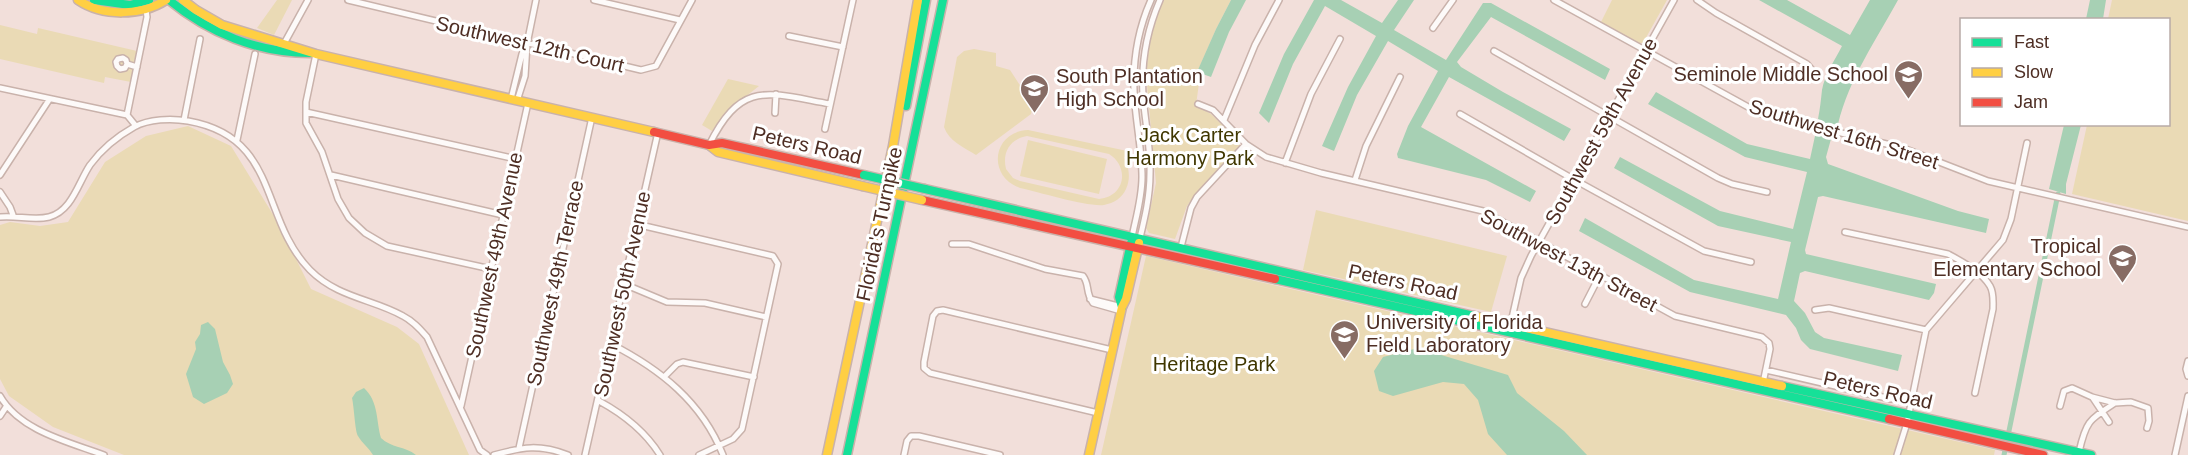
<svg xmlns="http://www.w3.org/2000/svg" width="2188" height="455" font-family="Helvetica,sans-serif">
<rect width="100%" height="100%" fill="#f2dfda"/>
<path fill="#eadab5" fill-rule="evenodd" d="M277,0H292L274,35L257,28Z
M1164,0H1231L1216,29L1196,75L1200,76L1196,105L1211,114L1240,142V149L1199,190L1187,206L1175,239L1149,233L1146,228L1156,183L1146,74L1149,45L1156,18Z
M1612,0H1667L1643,43H1637L1601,22Z
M2112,0H2188V221L2072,194L2087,125L2168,124V20L2108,19Z
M0,25L37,34L38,28L137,51L131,82L105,77L104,83L0,59Z
M974,49L996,53V66L1010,70L1033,105L1031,114L976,155C963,147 949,141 944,127L957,57L964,51Z
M728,79L759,86L725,113L712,131L702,125Z
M188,126L231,146L277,221L311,289L397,327L419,344L469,455H124L53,427L9,396L0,379V225L10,222L40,226L68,222L105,162L146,136Z
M1028,130L1132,152L1131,159L1124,157C1129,167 1131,178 1126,189C1122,198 1114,203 1104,205C1087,207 1039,192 1020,188C986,176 993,131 1028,130ZM1027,136L1109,154C1130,167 1125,197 1099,199L1020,181L1013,178L1006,169C1002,152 1010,139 1027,136Z
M1028,140L1107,159L1099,194L1020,176Z
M1316,210L1507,256L1491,312L1303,270Z
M1146,256L1995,450L1994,455H1101Z"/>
<path fill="#a7d0b4" d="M1231,0H1246L1229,32L1211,77L1197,72L1216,29Z
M1314,0H1341L1382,23L1398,0H1414L1394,30L1446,60L1483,3H1491L1610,69L1605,80L1491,17L1457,62L1461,67L1503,92L1571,129L1564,141L1449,77L1421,127L1536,191L1530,202L1486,180L1398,158L1397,154L1408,126L1438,71L1388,41L1357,95L1334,151L1322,146L1348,87L1376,36L1325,6L1293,64L1269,123L1259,113L1284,54Z
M1759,0H1787L1850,35L1870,0H1898C1876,40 1849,79 1838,124C1830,125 1825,126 1818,119C1820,109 1821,99 1822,90C1825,74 1835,60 1842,46Z
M2090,0H2106L2103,19H2086Z
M1656,92L1747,144L1810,159L1815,136L1821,132L1827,134L1831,139L1826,157L1828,164L1958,211L1989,219L1986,233L1823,196L1818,197L1805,250L1806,254L1936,284L1934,293L1929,300L1805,271L1800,273L1794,301L1805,313L1815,332L1824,338L1902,355L1898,371L1810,349L1801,340L1796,328L1786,315L1690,292L1579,231L1585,218L1694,280L1778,299L1791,242L1718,226L1614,168L1620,157L1720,211L1793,229L1807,172L1745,157L1648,104Z
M2064,125H2081L2066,184V194L2049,189Z
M208,322L215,329L223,362L230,375L233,384L227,393L204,404L193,397L186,374L196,349L195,342L200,334L201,325Z
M1418,348L1508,375L1517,393L1564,431L1587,455H1507L1488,434L1478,400L1464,384L1443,382L1393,396L1379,391L1374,371L1383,357Z
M364,388C379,402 376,421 381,438C391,448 405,446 416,455H373C369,448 362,443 358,436C355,432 354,406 352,398L356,392Z"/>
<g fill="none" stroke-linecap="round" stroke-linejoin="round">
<path stroke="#a7d0b4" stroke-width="5" d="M2004,455L2058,194"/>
<defs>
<path id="street" d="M348,0L641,70L656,66L692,0
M594,0L680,20
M1554,0L1759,113L1903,148L1988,181L2188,227
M1697,0L1716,13L1807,64L1813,71
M1433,28L1453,0
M789,36L843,47
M280,51L308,0
M1494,51L1718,178L1732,184L1767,192
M316,54L306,102V123L322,152L338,199L349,218L365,233L387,246L491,269
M127,64L125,68L120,69L117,66L116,62L118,59L123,58L126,60L127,64L137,67
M0,88L127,115L136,126
M511,99L522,54L526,45
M517,101L525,76L527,44L536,0
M1198,104L1213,110L1246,144L1266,157L1321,173L1483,211L1675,316L1762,337L1769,343L1770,349L1763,383
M306,112L516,159
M775,113L776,94
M1460,114L1573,179L1704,251L1751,262
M127,115L147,17L146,10
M184,120L200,39
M1224,120L1255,45L1279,0
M825,129L853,0
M237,140L255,54
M709,145C742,79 768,93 830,104
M1285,163L1311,94L1340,39
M0,175L49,100
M331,175L503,215
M1355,180L1366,146L1400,77
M0,192L10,207L13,215
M0,217C16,215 33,221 49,217C72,211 78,183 90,165C101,150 118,136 134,127C149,119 171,118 188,121C280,137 259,218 310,270C338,298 373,299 403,316C413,321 420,329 427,337L480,450L487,455
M636,224L773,256L778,264L742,429L733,439L699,455
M1845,232L1948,254C1961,261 1982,272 1990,286C1994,293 1993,301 1993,309L1975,393
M1132,237C1136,217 1142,198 1142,177C1142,148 1135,119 1134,90C1133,59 1138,29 1151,0
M1140,238C1145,217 1150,196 1150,174C1151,148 1145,122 1143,95C1141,62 1147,30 1160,0
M952,244H969L1045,269L1083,276C1090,285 1085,292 1093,303L1121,311
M1181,247L1191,208L1197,197L1246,144
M624,284L667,302L705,303L766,317
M1090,299L1122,307
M1585,304L1600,275
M1815,310L1829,308L1926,330
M1510,327L1521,278L1531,256L1674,0
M611,344C660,369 702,402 723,455
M2188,361L2186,369L2188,376
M1766,370L1891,399
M665,376L677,364L683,362L754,377
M0,396C20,431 69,442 104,455
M2093,398L2109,422
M599,401C623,414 645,431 660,455
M461,406L528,103
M2060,406L2064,391L2072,388L2092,397L2115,403L2131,402L2148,408L2149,421L2147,428
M1098,413L930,373L924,368V362L933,316L937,311L943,310L1112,350
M0,416L6,407
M519,448L592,117
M2079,452C2086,421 2089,420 2115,403
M494,455C523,447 539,444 568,455
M585,455L658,132
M904,455L907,441L911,436H919L1000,455
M1897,455L1907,423L1926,330L2003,240L2011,219L2027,143
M2175,455L2188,396"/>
<path id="fast" d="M94,0L130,5L149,0
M169,0C209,33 258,53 310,53
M906,106L926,0
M925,189L1474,316
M1275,279L1889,419
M1122,307L1119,297L1131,243
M1782,386L2091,455
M847,455L943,0"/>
<path id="slow" d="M78,0C103,17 141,16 166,0
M183,0L196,10L222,25L316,54L654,132
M709,145L718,152L862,186
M1474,316L1782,386
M827,455L893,146L918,0
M1089,455L1122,307L1126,299L1139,243"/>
<path id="jam" d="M654,132L709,145L722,143L864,175
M922,200L1275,279
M1889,419L2043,455"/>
</defs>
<use href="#street" stroke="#c9b2ab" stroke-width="8"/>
<use href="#fast" stroke="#c9b2ab" stroke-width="11"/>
<use href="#slow" stroke="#c9b2ab" stroke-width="11"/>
<use href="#jam" stroke="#c9b2ab" stroke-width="11"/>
<use href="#street" stroke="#fdfaf9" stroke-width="5"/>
<use href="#fast" stroke="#16e098" stroke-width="8"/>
<use href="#slow" stroke="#ffcf43" stroke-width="8"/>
<use href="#jam" stroke="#f24e42" stroke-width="8"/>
<defs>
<path id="fast-bridge" d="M864,175L925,189"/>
<path id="slow-bridge" d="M862,186L922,200"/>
</defs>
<use href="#fast-bridge" stroke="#c9b2ab" stroke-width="11" stroke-linecap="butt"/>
<use href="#slow-bridge" stroke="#c9b2ab" stroke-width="11" stroke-linecap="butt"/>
<use href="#fast-bridge" stroke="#16e098" stroke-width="8"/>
<use href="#slow-bridge" stroke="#ffcf43" stroke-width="8"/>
</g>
<defs>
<symbol id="school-pin" viewBox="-11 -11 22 30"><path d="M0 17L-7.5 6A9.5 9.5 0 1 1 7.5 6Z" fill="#876c64" stroke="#fff"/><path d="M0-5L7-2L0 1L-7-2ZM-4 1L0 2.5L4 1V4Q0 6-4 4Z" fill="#fff"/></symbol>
<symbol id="university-pin" viewBox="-11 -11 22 30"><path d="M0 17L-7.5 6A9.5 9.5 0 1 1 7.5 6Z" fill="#876c64" stroke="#fff"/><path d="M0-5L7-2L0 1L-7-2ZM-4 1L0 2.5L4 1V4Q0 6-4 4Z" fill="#fff"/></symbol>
</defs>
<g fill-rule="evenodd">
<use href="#school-pin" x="1892" y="58" width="33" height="45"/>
<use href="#school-pin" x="1018" y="72" width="33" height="45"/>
<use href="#school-pin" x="2106" y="242" width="33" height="45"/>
<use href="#university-pin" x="1328" y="318" width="33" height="45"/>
</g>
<g text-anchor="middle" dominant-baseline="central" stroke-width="6" stroke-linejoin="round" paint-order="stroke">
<g font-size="20" fill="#4e2e24" stroke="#fff">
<text transform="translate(530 44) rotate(13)">Southwest 12th Court</text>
<text transform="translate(1601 131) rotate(-61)">Southwest 59th Avenue</text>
<text transform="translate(1844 134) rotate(17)">Southwest 16th Street</text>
<text transform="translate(807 145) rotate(13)">Peters Road</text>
<text transform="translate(879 224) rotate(-78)">Florida's Turnpike</text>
<text transform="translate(494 255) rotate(-78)">Southwest 49th Avenue</text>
<text transform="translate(1569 260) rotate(28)">Southwest 13th Street</text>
<text transform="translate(1403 282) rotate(12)">Peters Road</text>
<text transform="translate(555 283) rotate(-78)">Southwest 49th Terrace</text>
<text transform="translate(622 294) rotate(-78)">Southwest 50th Avenue</text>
<text transform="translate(1878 390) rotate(13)">Peters Road</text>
</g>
<g font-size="20" fill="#4e2e24" stroke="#fff" text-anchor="end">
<text x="1888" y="74">Seminole Middle School</text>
<text x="1056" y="76" text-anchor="start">South Plantation<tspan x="1056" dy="23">High School</tspan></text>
<text x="2101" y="246">Tropical<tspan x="2101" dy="23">Elementary School</tspan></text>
<text x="1366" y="322" text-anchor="start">University of Florida<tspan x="1366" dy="23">Field Laboratory</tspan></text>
</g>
<g font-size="20" fill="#403700" stroke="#fff">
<text x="1190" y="135">Jack Carter<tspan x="1190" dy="23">Harmony Park</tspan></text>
<text x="1214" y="364">Heritage Park</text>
</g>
</g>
<rect x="1960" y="18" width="210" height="108" fill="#ffffff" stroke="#b8aba7" stroke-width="1.5"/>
<rect x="1972" y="38" width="30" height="9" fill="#16e098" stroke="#b8aba7" stroke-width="1.5"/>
<text x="2014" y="48" font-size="18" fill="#4e2e24">Fast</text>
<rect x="1972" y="68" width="30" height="9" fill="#ffcf43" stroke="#b8aba7" stroke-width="1.5"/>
<text x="2014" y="78" font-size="18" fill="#4e2e24">Slow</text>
<rect x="1972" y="98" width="30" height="9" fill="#f24e42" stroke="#b8aba7" stroke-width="1.5"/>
<text x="2014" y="108" font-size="18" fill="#4e2e24">Jam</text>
</svg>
